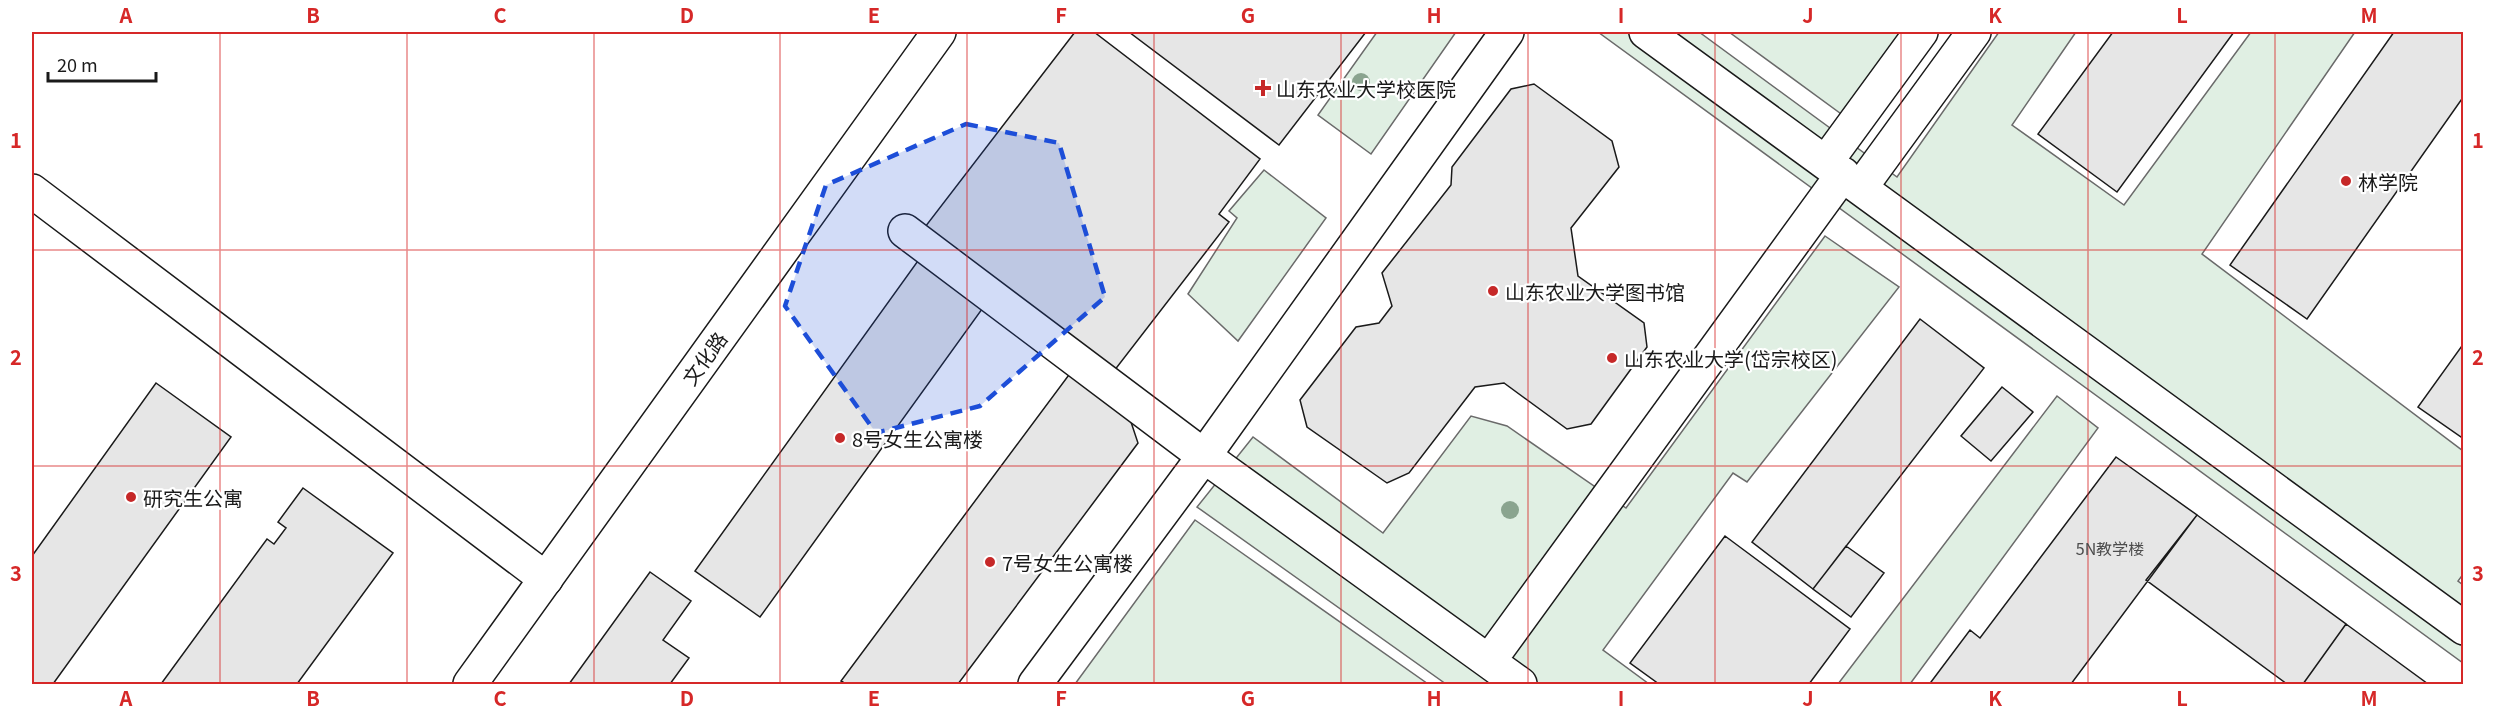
<svg xmlns="http://www.w3.org/2000/svg" width="2495" height="716" font-family="Georgia,'Noto Sans SC',serif">
<rect width="100%" height="100%" fill="#fff"/>
<path fill="#e0efe3" stroke="#6a6a6a" stroke-width="1.5" d="M1377,32H1456L1371,154L1318,115Z
M1598,32H1699L1897,177L1999,32H2076L2012,125L2124,205L2251,32H2355L2202,254L2463,451L2464,573L2458,581L2463,585V663Z
M1729,32H1904L1844,116Z
M1264,170L1326,218L1238,341L1188,294L1237,218L1229,211Z
M1825,236L1899,287L1747,482L1733,473L1603,650L1649,684H1446L1197,507L1253,437L1383,533L1471,416L1507,426L1626,508Z
M2057,396L2098,428L1910,684H1838Z
M1195,520L1428,684H1075Z"/>
<path fill="#e6e6e6" stroke="#1a1a1a" stroke-width="1.5" d="M1075,32H1094L1260,159L1219,214L1229,222L1114,371L925,227Z
M1129,32H1366L1279,145Z
M2113,32H2234L2117,192L2038,134Z
M2394,32H2464V96L2307,319L2230,265Z
M1534,84L1612,141L1619,167L1571,228L1578,276L1644,323L1647,347L1591,424L1567,429L1504,383L1475,387L1409,473L1387,483L1307,427L1300,400L1356,327L1379,323L1392,306L1382,273L1451,185L1452,167L1511,89Z
M920,258L985,305L760,617L695,571Z
M1920,319L1984,368L1813,589L1752,542Z
M2464,343V439L2418,407Z
M1077,364L1123,398L1138,443L958,684H846L841,681Z
M156,383L231,437L53,684H32V556Z
M2002,387L2033,412L1991,461L1961,436Z
M2116,457L2197,515L2071,684H1935L1931,682L1970,630L1980,638Z
M303,488L393,553L297,684H161L267,539L274,544L286,528L278,522Z
M2197,515L2346,624L2303,684H2287L2146,580Z
M1725,536L1850,629L1809,684H1659L1630,663Z
M1846,546L1884,573L1851,617L1813,589Z
M650,572L691,601L663,640L689,658L670,684H569Z
M2346,624L2428,684H2303Z"/>
<g fill="none" stroke-linecap="round" stroke-linejoin="round">
<defs>
<path id="street" d="M1507,32L1204,456L1520,684
M1646,32L2464,628
M1826,162L1921,32
M1861,187L1974,32
M32,191L546,579
M905,231L1204,456L1035,684
M1489,661L1843,174"/>
<path id="secondary" d="M470,684L939,32"/>
</defs>
<use href="#street" stroke="#1a1a1a" stroke-width="36"/>
<use href="#secondary" stroke="#1a1a1a" stroke-width="36"/>
<use href="#street" stroke="#fff" stroke-width="33"/>
<use href="#secondary" stroke="#fff" stroke-width="33"/>
</g>
<g fill="#8aa48f">
<circle cx="1361" cy="82" r="9"/>
<circle cx="1510" cy="510" r="9"/>
</g>
<path fill="#1d4ed8" fill-opacity="0.2" stroke="#1d4ed8" stroke-width="4.5" stroke-dasharray="12 8" stroke-linejoin="round" d="M966,124L1059,143L1105,297L980,406L876,433L785,306L826,185Z"/>
<path fill="none" stroke="#d62828" stroke-width="1.5" stroke-opacity="0.55" d="M220,32V684M407,32V684M594,32V684M780,32V684M967,32V684M1154,32V684M1341,32V684M1528,32V684M1715,32V684M1901,32V684M2088,32V684M2275,32V684M32,250H2464M32,466H2464"/>
<g fill="#c62828" stroke="#fff" stroke-width="2">
<path d="M1260 79h6v6h6v6h-6v6h-6v-6h-6v-6h6z"/>
<circle cx="2346" cy="181" r="6"/>
<circle cx="1493" cy="291" r="6"/>
<circle cx="1612" cy="358" r="6"/>
<circle cx="840" cy="438" r="6"/>
<circle cx="131" cy="497" r="6"/>
<circle cx="990" cy="562" r="6"/>
</g>
<g text-anchor="middle" dominant-baseline="central" stroke-width="4.5" stroke-linejoin="round" paint-order="stroke">
<g font-size="16" fill="#4d4d4d">
<text x="2110" y="548">5N教学楼</text>
</g>
<g font-size="20" fill="#1a1a1a" stroke="#fff" text-anchor="start">
<text x="1276" y="88">山东农业大学校医院</text>
<text x="2358" y="181">林学院</text>
<text x="1505" y="291">山东农业大学图书馆</text>
<text x="1624" y="358">山东农业大学(岱宗校区)</text>
<text x="852" y="438">8号女生公寓楼</text>
<text x="143" y="497">研究生公寓</text>
<text x="1002" y="562">7号女生公寓楼</text>
</g>
<g font-size="20" fill="#1a1a1a" stroke="#fff">
<text transform="translate(704 358) rotate(-54)">文化路</text>
</g>
</g>
<rect width="2495" height="716" fill="none" stroke="#ffffff" stroke-width="66"/>
<path d="M48 72v9h108v-9" fill="none" stroke="#1a1a1a" stroke-width="3"/>
<text x="57" y="72" font-size="18" fill="#1a1a1a" stroke="#ffffff" stroke-width="4.5" paint-order="stroke">20 m</text>
<rect x="33" y="33" width="2429" height="650" fill="none" stroke="#d62828" stroke-width="2"/>
<g font-size="20" text-anchor="middle" font-weight="bold" fill="#d62828">
<text x="126" y="23">A</text>
<text x="313" y="23">B</text>
<text x="500" y="23">C</text>
<text x="687" y="23">D</text>
<text x="874" y="23">E</text>
<text x="1061" y="23">F</text>
<text x="1248" y="23">G</text>
<text x="1434" y="23">H</text>
<text x="1621" y="23">I</text>
<text x="1808" y="23">J</text>
<text x="1995" y="23">K</text>
<text x="2182" y="23">L</text>
<text x="2369" y="23">M</text>
<text x="16" y="148">1</text>
<text x="2478" y="148">1</text>
<text x="16" y="365">2</text>
<text x="2478" y="365">2</text>
<text x="16" y="581">3</text>
<text x="2478" y="581">3</text>
<text x="126" y="706">A</text>
<text x="313" y="706">B</text>
<text x="500" y="706">C</text>
<text x="687" y="706">D</text>
<text x="874" y="706">E</text>
<text x="1061" y="706">F</text>
<text x="1248" y="706">G</text>
<text x="1434" y="706">H</text>
<text x="1621" y="706">I</text>
<text x="1808" y="706">J</text>
<text x="1995" y="706">K</text>
<text x="2182" y="706">L</text>
<text x="2369" y="706">M</text>
</g>
</svg>
